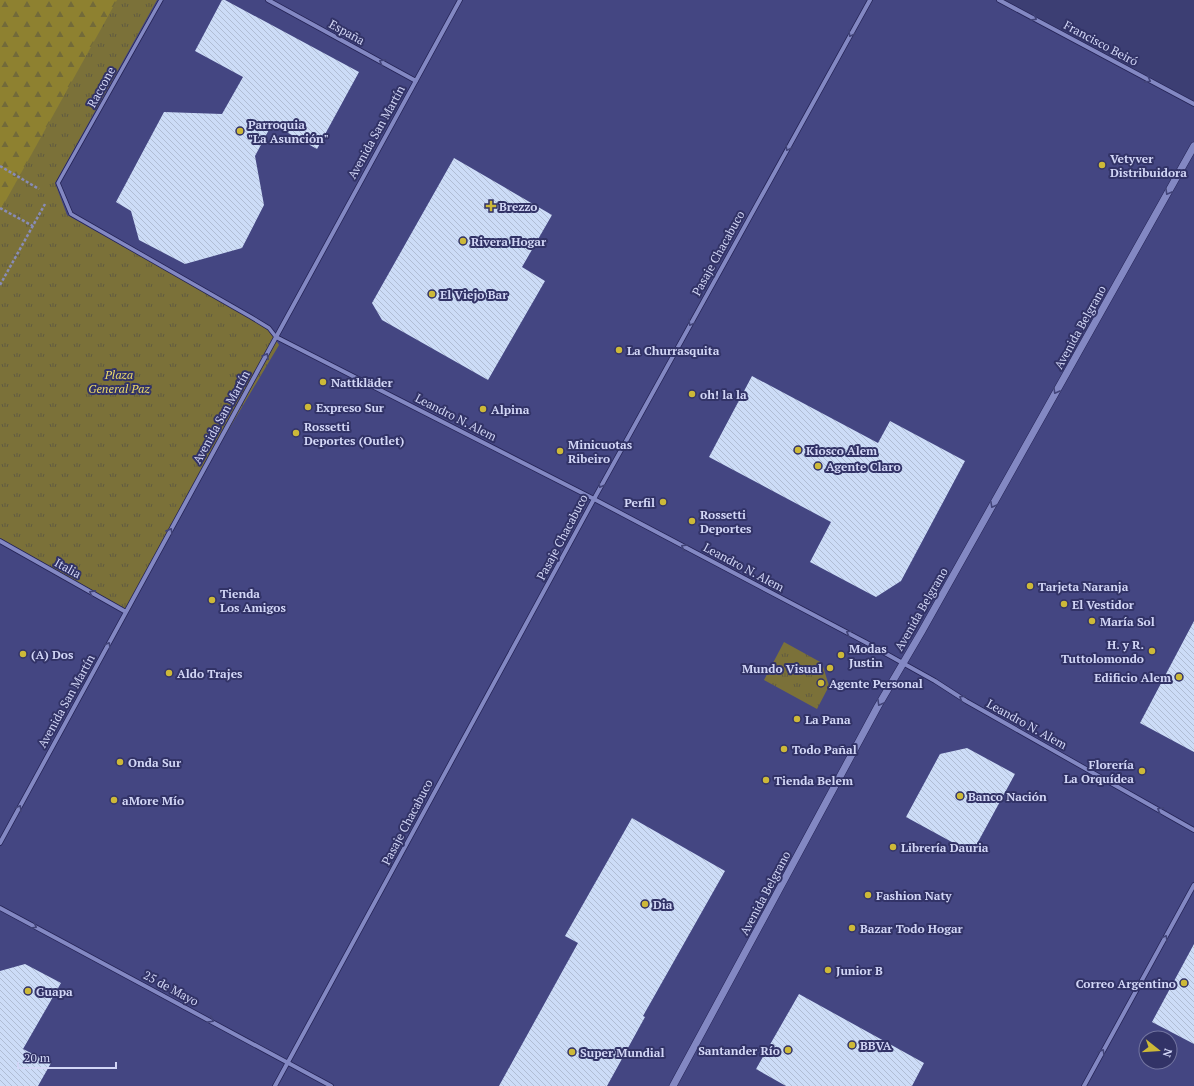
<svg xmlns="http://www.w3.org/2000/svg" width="1194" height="1086" font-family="'PT Serif',serif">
<defs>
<pattern id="grass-tufts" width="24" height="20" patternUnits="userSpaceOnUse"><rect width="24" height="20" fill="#7b7139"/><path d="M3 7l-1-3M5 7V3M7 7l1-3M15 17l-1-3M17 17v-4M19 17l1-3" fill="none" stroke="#605b41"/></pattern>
<pattern id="forest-firs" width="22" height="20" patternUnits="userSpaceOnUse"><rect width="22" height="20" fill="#8e8130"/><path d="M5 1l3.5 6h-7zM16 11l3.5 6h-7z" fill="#726a39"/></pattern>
<pattern id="building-back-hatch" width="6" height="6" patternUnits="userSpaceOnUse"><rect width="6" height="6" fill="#ccdcf7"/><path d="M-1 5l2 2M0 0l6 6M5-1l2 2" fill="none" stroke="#b0bdd4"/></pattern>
</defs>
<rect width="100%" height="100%" fill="#3c3e73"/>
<path fill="#444682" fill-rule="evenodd" d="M0,0H999L1194,104V1086H0ZM1146,1038H1170V1062H1146Z"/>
<path fill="url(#grass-tufts)" d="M0,0H157L55,183L67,215L268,328L279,345L192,491L129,611L0,538Z
M784,642L822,663L829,686L817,709L764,680Z"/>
<path fill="url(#forest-firs)" d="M0,0H117L0,211Z"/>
<path fill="url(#building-back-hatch)" d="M222,0H225L359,72L317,149L272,124L255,156L264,205L242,248L185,264L139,240L131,211L116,202L164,112L222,114L243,77L195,51Z
M454,158L552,215L522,267L545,281L488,380L382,320L372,303Z
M752,376L878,443L890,421L965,461L901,581L876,597L810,562L831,522L709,457Z
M1194,621V752L1140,723Z
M967,748L1015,774L972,853L906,817L940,754Z
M632,818L725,871L643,1016L645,1017L607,1086H499L578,943L565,936Z
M1194,944V1044L1152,1022Z
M25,964L61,983L23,1049L51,1063L38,1086H0V971Z
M799,994L924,1063L912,1086H786L756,1069Z"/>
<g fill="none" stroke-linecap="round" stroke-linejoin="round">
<defs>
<path id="pedestrian" d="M161,0L58,183L71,214L251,317L269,328L276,337"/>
<path id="minor" d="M268,0L416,81
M999,0L1194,104
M276,337L594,499L865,642L935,681L966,701L1194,830
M0,541L126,612
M0,843L460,0
M0,908L331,1086
M275,1086L594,499L870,0
M1084,1086L1194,885"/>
<path id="tertiary" d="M673,1086L878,706L922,631L1194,146"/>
</defs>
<use href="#pedestrian" stroke="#242355" stroke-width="5"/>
<use href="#minor" stroke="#242355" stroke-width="5.5"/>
<use href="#tertiary" stroke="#242355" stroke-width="8"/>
<path stroke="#888cb6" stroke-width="2.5" stroke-dasharray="3 2" stroke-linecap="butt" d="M0,166L39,189
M0,208L33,226
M0,285L45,204"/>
<use href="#pedestrian" stroke="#8388c3" stroke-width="3.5"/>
<use href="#minor" stroke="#8388c3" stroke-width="4"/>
<use href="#tertiary" stroke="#8388c3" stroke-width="7"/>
</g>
<defs><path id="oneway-chevron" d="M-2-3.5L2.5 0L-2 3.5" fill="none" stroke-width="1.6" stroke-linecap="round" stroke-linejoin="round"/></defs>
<g stroke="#424479">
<use href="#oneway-chevron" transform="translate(1034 18) rotate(28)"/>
<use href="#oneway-chevron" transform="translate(851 34) rotate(119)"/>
<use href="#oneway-chevron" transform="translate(382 62) rotate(-151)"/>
<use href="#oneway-chevron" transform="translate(1148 80) rotate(28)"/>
<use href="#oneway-chevron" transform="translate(788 148) rotate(119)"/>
<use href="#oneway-chevron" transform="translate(1168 192) rotate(119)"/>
<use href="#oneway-chevron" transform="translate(691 323) rotate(119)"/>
<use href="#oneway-chevron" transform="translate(266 356) rotate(-61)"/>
<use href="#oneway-chevron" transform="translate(1056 391) rotate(119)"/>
<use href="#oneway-chevron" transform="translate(601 485) rotate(119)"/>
<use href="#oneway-chevron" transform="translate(993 505) rotate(119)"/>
<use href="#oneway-chevron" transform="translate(170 531) rotate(-61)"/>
<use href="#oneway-chevron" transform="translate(684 547) rotate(-152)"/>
<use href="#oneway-chevron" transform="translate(92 593) rotate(-151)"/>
<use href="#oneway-chevron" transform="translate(849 633) rotate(-152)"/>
<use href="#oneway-chevron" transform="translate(108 645) rotate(-61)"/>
<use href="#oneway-chevron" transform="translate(962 698) rotate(-148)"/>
<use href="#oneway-chevron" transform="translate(880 703) rotate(120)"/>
<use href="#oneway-chevron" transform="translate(19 808) rotate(-61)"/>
<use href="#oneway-chevron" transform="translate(1160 810) rotate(-151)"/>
<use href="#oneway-chevron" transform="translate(34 926) rotate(28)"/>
<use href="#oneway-chevron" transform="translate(1165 938) rotate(-61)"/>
<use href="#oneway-chevron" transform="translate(211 1020) rotate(28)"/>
<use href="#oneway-chevron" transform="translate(1102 1052) rotate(-61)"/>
</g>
<g fill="#cdb938" stroke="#323367" stroke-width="1.5">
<circle cx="240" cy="131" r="4"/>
<circle cx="1102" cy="165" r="4"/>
<path d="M489 200h4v4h4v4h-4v4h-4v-4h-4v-4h4z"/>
<circle cx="463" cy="241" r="4"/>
<circle cx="432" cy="294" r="4"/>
<circle cx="619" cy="350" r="4"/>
<circle cx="323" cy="382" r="4"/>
<circle cx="692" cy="394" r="4"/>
<circle cx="308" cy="407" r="4"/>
<circle cx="483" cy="409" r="4"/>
<circle cx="296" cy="433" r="4"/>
<circle cx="798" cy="450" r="4"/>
<circle cx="560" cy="451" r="4"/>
<circle cx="818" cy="466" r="4"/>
<circle cx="663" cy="502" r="4"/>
<circle cx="692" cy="521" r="4"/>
<circle cx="1030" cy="586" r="4"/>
<circle cx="212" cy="600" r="4"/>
<circle cx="1064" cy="604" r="4"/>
<circle cx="1092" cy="621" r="4"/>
<circle cx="1152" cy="651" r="4"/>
<circle cx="23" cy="654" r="4"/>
<circle cx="841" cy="655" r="4"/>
<circle cx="830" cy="668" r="4"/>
<circle cx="169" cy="673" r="4"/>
<circle cx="1179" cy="677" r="4"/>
<circle cx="821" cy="683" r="4"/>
<circle cx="797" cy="719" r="4"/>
<circle cx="784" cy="749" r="4"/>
<circle cx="120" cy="762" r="4"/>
<circle cx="1142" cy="771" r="4"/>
<circle cx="766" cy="780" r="4"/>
<circle cx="960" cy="796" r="4"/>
<circle cx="114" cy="800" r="4"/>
<circle cx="893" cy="847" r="4"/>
<circle cx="868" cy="895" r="4"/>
<circle cx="645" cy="904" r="4"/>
<circle cx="852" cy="928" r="4"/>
<circle cx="828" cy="970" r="4"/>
<circle cx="1184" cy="983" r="4"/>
<circle cx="28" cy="991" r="4"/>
<circle cx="852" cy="1045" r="4"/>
<circle cx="788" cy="1050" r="4"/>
<circle cx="572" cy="1052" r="4"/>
</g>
<g text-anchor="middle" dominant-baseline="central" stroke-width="4" stroke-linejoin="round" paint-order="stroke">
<g font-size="12" fill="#d2d6f6" stroke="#323367">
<text transform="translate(347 32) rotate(29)">España</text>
<text transform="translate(1101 43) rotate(28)">Francisco Beiró</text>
<text transform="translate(101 87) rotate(-61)">Raccone</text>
<text transform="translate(376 132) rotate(-61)">Avenida San Martín</text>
<text transform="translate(718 253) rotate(-61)">Pasaje Chacabuco</text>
<text transform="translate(1080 327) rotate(-61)">Avenida Belgrano</text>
<text transform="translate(221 417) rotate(-61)">Avenida San Martín</text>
<text transform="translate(456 417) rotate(27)">Leandro N. Alem</text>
<text transform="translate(562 537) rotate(-62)">Pasaje Chacabuco</text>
<text transform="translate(744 567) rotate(28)">Leandro N. Alem</text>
<text transform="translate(68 568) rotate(29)">Italia</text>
<text transform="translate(921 609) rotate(-60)">Avenida Belgrano</text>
<text transform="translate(66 701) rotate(-61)">Avenida San Martín</text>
<text transform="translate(1027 724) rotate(29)">Leandro N. Alem</text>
<text transform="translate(407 822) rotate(-62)">Pasaje Chacabuco</text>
<text transform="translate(765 893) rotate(-62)">Avenida Belgrano</text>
<text transform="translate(171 988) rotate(28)">25 de Mayo</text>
</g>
<g font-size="12" font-weight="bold" fill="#d2d6f6" stroke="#323367" text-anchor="start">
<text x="248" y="124">Parroquia<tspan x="248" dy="14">"La Asunción"</tspan></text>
<text x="1110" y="158">Vetyver<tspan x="1110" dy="14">Distribuidora</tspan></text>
<text x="499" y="206">Brezzo</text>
<text x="471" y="241">Rivera Hogar</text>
<text x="440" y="294">El Viejo Bar</text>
<text x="627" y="350">La Churrasquita</text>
<text x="331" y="382">Nattkläder</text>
<text x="700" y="394">oh! la la</text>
<text x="316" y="407">Expreso Sur</text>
<text x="491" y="409">Alpina</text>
<text x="304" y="426">Rossetti<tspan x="304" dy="14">Deportes (Outlet)</tspan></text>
<text x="568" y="444">Minicuotas<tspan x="568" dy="14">Ribeiro</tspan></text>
<text x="806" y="450">Kiosco Alem</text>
<text x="826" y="466">Agente Claro</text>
<text x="655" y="502" text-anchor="end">Perfil</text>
<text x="700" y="514">Rossetti<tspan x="700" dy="14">Deportes</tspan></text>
<text x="1038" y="586">Tarjeta Naranja</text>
<text x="220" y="593">Tienda<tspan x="220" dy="14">Los Amigos</tspan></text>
<text x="1072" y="604">El Vestidor</text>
<text x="1100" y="621">María Sol</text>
<text x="1144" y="644" text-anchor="end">H. y R.<tspan x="1144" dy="14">Tuttolomondo</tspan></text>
<text x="849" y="648">Modas<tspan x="849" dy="14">Justin</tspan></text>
<text x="31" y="654">(A) Dos</text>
<text x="822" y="668" text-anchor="end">Mundo Visual</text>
<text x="177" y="673">Aldo Trajes</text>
<text x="1171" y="677" text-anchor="end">Edificio Alem</text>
<text x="829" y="683">Agente Personal</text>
<text x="805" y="719">La Pana</text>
<text x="792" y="749">Todo Pañal</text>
<text x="128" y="762">Onda Sur</text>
<text x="1134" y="764" text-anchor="end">Florería<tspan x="1134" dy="14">La Orquídea</tspan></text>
<text x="774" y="780">Tienda Belem</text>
<text x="968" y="796">Banco Nación</text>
<text x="122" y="800">aMore Mío</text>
<text x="901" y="847">Librería Dauria</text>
<text x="876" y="895">Fashion Naty</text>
<text x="653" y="904">Dia</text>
<text x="860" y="928">Bazar Todo Hogar</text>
<text x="836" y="970">Junior B</text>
<text x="1176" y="983" text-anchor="end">Correo Argentino</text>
<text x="36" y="991">Guapa</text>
<text x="860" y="1045">BBVA</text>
<text x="780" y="1050" text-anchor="end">Santander Río</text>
<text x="580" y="1052">Super Mundial</text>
</g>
<g font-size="12" font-style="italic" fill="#ebd96b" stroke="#323367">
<text x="119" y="374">Plaza<tspan x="119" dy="14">General Paz</tspan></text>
</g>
</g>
<g transform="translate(1158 1050) rotate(107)"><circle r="19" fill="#323367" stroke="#7274a0"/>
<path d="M0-3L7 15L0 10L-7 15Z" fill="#cdb938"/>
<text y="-6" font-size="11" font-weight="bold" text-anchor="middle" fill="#d2d6f6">N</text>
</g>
<path d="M18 1062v6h98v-6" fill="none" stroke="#d2d6f6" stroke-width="2"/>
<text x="24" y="1062" font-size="12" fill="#d2d6f6" stroke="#323367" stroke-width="3" paint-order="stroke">20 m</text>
</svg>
